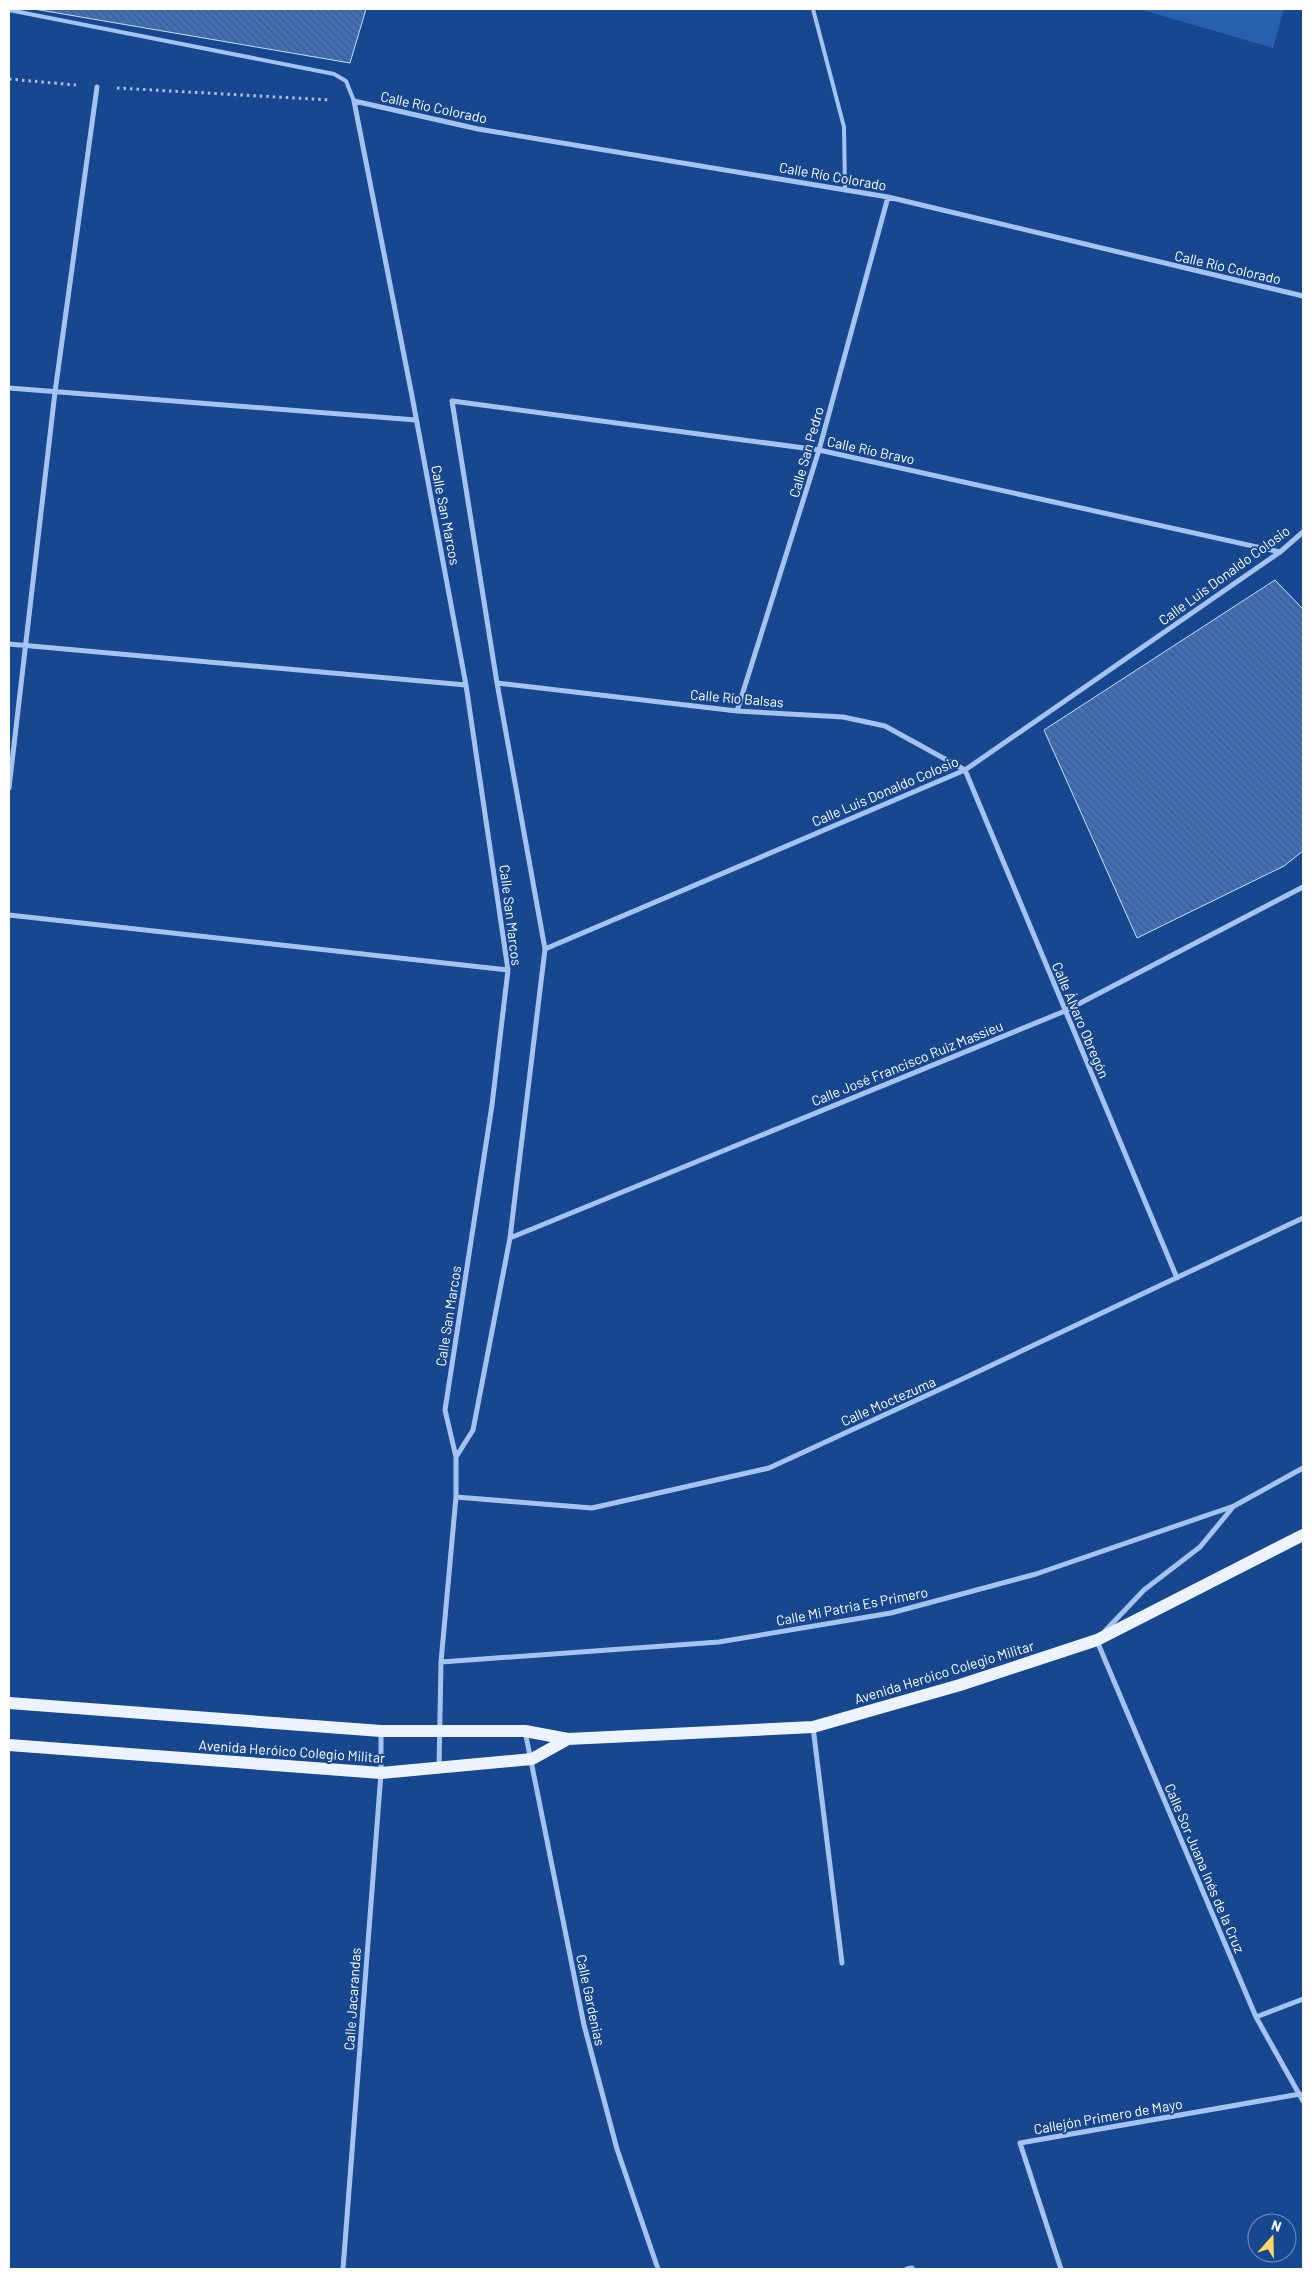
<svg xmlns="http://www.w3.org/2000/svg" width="1312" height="2278" font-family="Barlow,sans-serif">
<defs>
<pattern id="building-back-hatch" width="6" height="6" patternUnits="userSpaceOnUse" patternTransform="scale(1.25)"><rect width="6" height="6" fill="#3f70b8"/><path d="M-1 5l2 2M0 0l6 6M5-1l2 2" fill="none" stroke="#465c7d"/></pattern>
</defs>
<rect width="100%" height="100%" fill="#17478f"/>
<path fill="#2960ae" d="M1139,9H1284L1273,48Z"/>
<path fill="url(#building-back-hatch)" stroke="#cadefb" d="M34,9H366L350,63Z
M1275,580L1303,609V851L1284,866L1137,938L1044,730Z"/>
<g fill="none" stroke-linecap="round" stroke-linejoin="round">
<path stroke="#a4c3f0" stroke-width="3" stroke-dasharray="2.5 4" stroke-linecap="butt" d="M9,79L76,85
M117,88L331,100"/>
<path stroke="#a4c3f0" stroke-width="4" d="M813,9L844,127L845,189
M9,10L334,74L346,81L354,101"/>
<path stroke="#a4c3f0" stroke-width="5" d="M9,388L416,420
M9,644L466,685
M497,683L737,711L843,717L885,726L965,770L1177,1278
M737,711L819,450L888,197
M9,788L55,392L97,87
M9,915L508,970
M545,949L965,770L1280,552L1303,532
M510,1238L1065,1011L1303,887
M456,1457L473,1430L510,1238L545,949L497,683L452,401L819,450L1280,552
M456,1497L592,1508L769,1468L958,1381L1303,1218
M1105,1631L1144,1590L1200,1547L1233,1507
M1097,1641L1256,2017L1303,2101
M441,1662L719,1642L891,1613L1036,1574L1234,1506L1303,1468
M813,1727L842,1963
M525,1731L584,2025L617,2149L658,2269
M439,1768L441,1662L456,1497V1457L445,1410L492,1105L508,970L466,685L412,396L354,101L478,129L888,197L1303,296
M1256,2017L1303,1999
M343,2269L381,1773V1732
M907,2269L912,2268
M1061,2269L1020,2143L1300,2094"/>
<path stroke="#ecf3ff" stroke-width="12" d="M9,1703L381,1731H525L568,1739L813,1727L960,1685L1097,1640L1303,1535
M9,1745L381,1773L532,1759L568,1739"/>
</g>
<g text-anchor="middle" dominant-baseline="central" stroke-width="4" stroke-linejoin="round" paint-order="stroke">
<g font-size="14" fill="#fff" stroke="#17478f">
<text transform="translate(434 107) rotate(12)">Calle Río Colorado</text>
<text transform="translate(833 176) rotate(10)">Calle Río Colorado</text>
<text transform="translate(1228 267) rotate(13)">Calle Río Colorado</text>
<text transform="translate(871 450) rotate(12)">Calle Río Bravo</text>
<text transform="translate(806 452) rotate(-74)">Calle San Pedro</text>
<text transform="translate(446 515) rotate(79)">Calle San Marcos</text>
<text transform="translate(1224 575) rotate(-36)">Calle Luis Donaldo Colosio</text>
<text transform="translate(737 698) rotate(5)">Calle Río Balsas</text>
<text transform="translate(885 791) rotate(-23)">Calle Luis Donaldo Colosio</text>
<text transform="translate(511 915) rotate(83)">Calle San Marcos</text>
<text transform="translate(1081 1020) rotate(67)">Calle Álvaro Obregón</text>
<text transform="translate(907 1063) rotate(-22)">Calle José Francisco Ruiz Massieu</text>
<text transform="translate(448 1316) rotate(-81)">Calle San Marcos</text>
<text transform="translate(888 1401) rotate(-24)">Calle Moctezuma</text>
<text transform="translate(852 1606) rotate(-11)">Calle Mi Patria Es Primero</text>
<text transform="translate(944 1672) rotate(-17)">Avenida Heróico Colegio Militar</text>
<text transform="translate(292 1751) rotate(4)">Avenida Heróico Colegio Militar</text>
<text transform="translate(1205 1868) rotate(67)">Calle Sor Juana Inés de la Cruz</text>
<text transform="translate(352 1999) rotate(-86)">Calle Jacarandas</text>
<text transform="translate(591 2000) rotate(78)">Calle Gardenias</text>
<text transform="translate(1108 2116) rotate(-10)">Callejón Primero de Mayo</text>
</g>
</g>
<rect width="1312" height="2278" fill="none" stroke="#ffffff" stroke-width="20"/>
<g transform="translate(1272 2238) rotate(20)"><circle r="24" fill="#17478f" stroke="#7491bc"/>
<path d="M0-4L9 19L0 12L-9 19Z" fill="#ffd862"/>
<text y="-8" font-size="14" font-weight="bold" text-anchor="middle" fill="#ffffff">N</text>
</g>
</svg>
